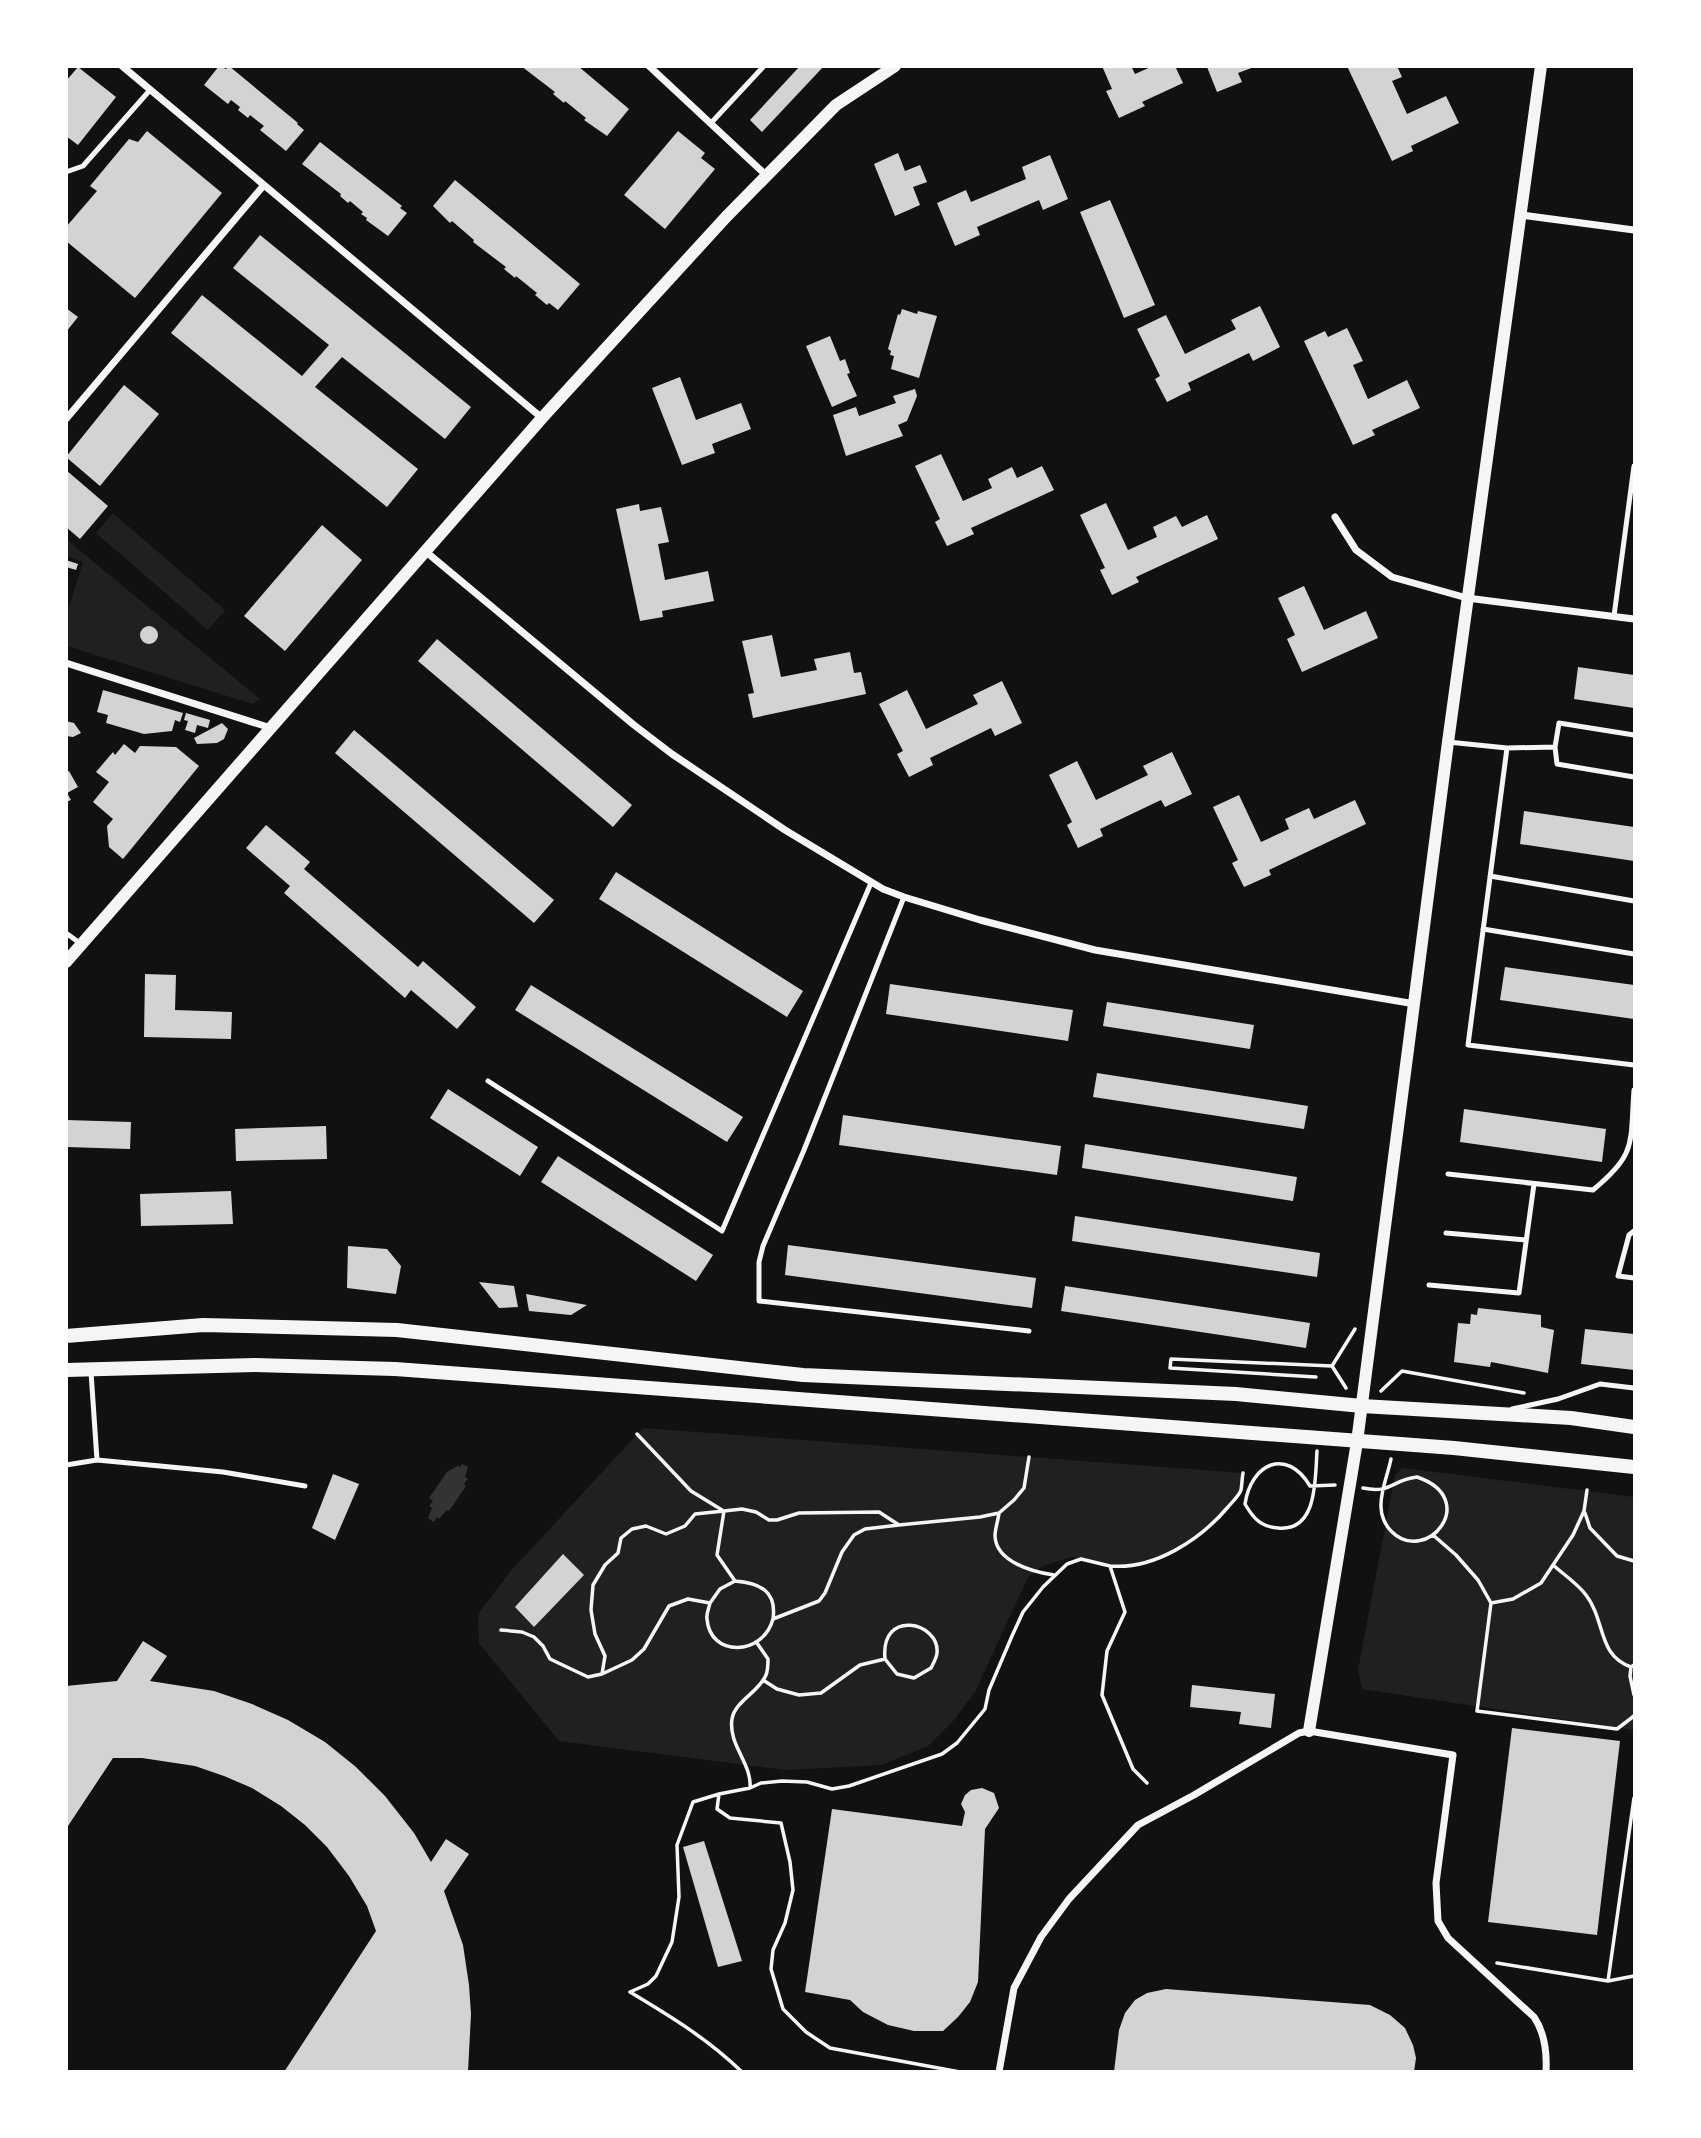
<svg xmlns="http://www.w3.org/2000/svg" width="1701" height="2138" font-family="Roboto,sans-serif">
<rect width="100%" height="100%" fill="#111"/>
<path fill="#202020" d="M113,513L225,610L208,630L96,533Z
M67,540L260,699L253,704L67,646V613L83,562L67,556Z
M643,1428L1243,1473L1241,1492L1202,1533L1166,1555L1128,1567L1071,1557L1043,1566L1028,1577L975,1692L954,1720L928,1746L882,1765L785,1770L559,1741L479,1643L478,1614L509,1573Z
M1402,1468L1634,1497V1730L1362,1689L1358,1670L1395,1475Z"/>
<path fill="#333" d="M462,1464L468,1467L465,1477L468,1479L464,1484L466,1486L449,1511L447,1510L439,1519L437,1517L434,1522L428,1518L432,1508L429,1506L433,1501L429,1498L447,1472L457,1466L460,1467Z"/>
<path fill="#d3d3d3" d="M219,66L226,69L229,66L298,123L297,124L304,130L286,151L260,130L264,126L250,115L248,118L238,110L240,107L231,100L228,104L204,85Z
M521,66H578L629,109L607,136L584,120L586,118L565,101L564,103L553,94L555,92Z
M800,66H824L762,132L750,120Z
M1102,66H1131L1135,74L1153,66H1175L1183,83L1142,102L1145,106L1119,118L1106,91L1112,89Z
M1347,66H1397L1402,77L1392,81L1407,114L1446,96L1459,123L1411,146L1413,151L1392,161Z
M78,67L116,97L78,145L66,136V81Z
M1207,67H1254L1238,73L1242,82L1217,92Z
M147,131L222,193L135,298L66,241V227L97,191L90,186L129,139L138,142Z
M678,131L705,153L701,158L715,169L665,229L624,195Z
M320,142L402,206L400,208L407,213L388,236L366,220L367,218L361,214L363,212L350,201L348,203L340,196L341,194L302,164Z
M898,153L905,171L920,165L927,182L913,187L920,205L895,216L874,164Z
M1050,155L1068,199L1043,210L1039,200L977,227L980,235L955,246L937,203L966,190L971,202L1026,179L1022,167Z
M455,180L580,284L558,310L549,303L547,305L535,295L537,293L516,276L515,278L504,269L506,267L473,242L474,240L452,221L450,223L433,206Z
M1110,200L1155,305L1124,318L1080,212Z
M260,235L471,407L445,439L342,357L315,387L418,469L387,507L171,333L202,295L302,376L329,345L233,268Z
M1260,306L1280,347L1253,361L1249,353L1188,383L1191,390L1167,402L1155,379L1160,376L1137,329L1166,315L1185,354L1236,329L1231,320Z
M66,308L78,317L66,332Z
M902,309L917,314L918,311L937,316L919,378L891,369L894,356L890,355L891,351L888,349L898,314L900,315Z
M1347,328L1363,361L1353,365L1368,399L1407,380L1420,408L1372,430L1375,435L1353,445L1304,341L1325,331L1328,337Z
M830,336L840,361L845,359L850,373L847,374L857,396L832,407L806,346Z
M680,377L696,420L741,403L751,429L712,444L715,453L682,465L652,388Z
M124,385L159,414L100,486L66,457Z
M915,389L917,396L907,421L898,425L903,436L846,456L833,415L856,407L859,416L896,403L893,396Z
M941,454L963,501L992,488L988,479L1012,467L1017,478L1042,466L1054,490L971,528L974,534L947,546L935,522L940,519L915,466Z
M66,470L108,506L80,539L66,527Z
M1106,503L1128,550L1157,537L1153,527L1176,516L1182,527L1207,515L1218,539L1136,577L1139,582L1112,595L1100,570L1105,568L1080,515Z
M639,504L640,511L661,507L669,542L658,544L665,580L708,571L714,601L662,611L663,617L640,621L616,509Z
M322,525L362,560L285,651L244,616Z
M66,560L78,564L76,570L66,567Z
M1304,586L1324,630L1366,611L1378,638L1302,672L1287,639L1295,635L1278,598Z
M140 635a9 9 0 1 1 18 0a9 9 0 1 1-18 0Z
M772,635L781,677L817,670L814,659L850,652L854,673L861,672L866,694L753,718L748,694L754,693L742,641Z
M437,639L632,805L613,827L418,661Z
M1578,667L1634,675V708L1574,699Z
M1002,681L1022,723L995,736L991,728L930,758L933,765L909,777L897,754L903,751L879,704L907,690L926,729L978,704L973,695Z
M103,690L183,713L180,722L175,720L172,731L144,734L106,723L108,715L97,712Z
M186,713L210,720L208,728L197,725L195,733L185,730L188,721L184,720Z
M66,721L74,723L81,733L73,737L66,736Z
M222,723L228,729L224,739L217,743L197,744L194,738Z
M354,730L554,900L534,923L335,753Z
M124,744L135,753L140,746L176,747L199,766L123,859L109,847L107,826L113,819L93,802L109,782L96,772L113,752L115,755Z
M1172,752L1192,794L1165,807L1161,800L1100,829L1103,836L1078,848L1067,825L1072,822L1049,775L1077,761L1096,800L1148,775L1143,766Z
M69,771L78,787L67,793L71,800L66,802V772Z
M1239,795L1261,842L1289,829L1285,819L1309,808L1314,819L1355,800L1366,824L1269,870L1271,875L1244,887L1232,863L1238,860L1213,807Z
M1524,811L1634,827V861L1520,844Z
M266,825L310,862L304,869L418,967L423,961L476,1007L457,1029L411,990L405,998L284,893L290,886L246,848Z
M616,872L803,991L787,1017L599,899Z
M1505,967L1634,985V1019L1500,1000Z
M145,974L176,975L175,1010L232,1012L231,1039L144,1037Z
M890,984L1073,1010L1068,1041L886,1014Z
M531,985L743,1117L727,1142L515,1010Z
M1107,1002L1254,1025L1250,1049L1103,1026Z
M1097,1073L1308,1106L1304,1129L1093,1097Z
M448,1089L538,1147L520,1176L430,1118Z
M1464,1109L1606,1129L1602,1162L1460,1142Z
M843,1115L1061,1146L1057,1175L839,1145Z
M66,1120L131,1122L130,1149L66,1147Z
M326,1126L327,1159L236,1161L235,1129Z
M1085,1144L1297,1177L1293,1201L1082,1168Z
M558,1156L713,1255L696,1281L541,1182Z
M231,1191L233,1224L141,1226L140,1194Z
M1075,1216L1320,1253L1317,1277L1072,1241Z
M788,1245L1036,1278L1032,1308L785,1275Z
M348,1246L387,1249L401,1266L396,1294L347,1288Z
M479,1282L514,1286L518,1307L499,1308Z
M1065,1286L1310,1323L1306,1348L1061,1311Z
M526,1294L587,1305L571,1315L529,1311Z
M1478,1308L1541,1315V1327L1554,1330L1548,1373L1491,1362L1490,1367L1454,1362L1458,1323L1470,1324L1471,1314L1477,1315Z
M1585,1329L1634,1334V1370L1581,1364Z
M333,1474L359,1484L335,1540L312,1528Z
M563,1554L584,1575L534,1627L515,1607Z
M143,1641L167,1656L150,1681L214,1691L252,1704L288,1720L325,1742L356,1767L385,1796L414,1833L431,1862L446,1839L469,1854L444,1891L463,1945L469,1985L471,2014L468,2072H284L376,1931L367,1906L349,1876L327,1847L305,1825L281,1806L252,1788L224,1776L195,1766L142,1758H113L66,1829V1686L117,1681Z
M1192,1685L1275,1694L1271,1728L1239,1724L1241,1712L1190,1707Z
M1512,1728L1620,1741L1597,1935L1488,1922Z
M982,1788L994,1793L999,1808L985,1829L978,1982L970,2002L958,2017L943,2031H914L888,2025L863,2012L850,2000L805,1992L832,1809L962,1826L965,1812L961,1804L965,1795L971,1790Z
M704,1841L742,1961L718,1967L683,1847Z
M1166,1989L1370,2005L1390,2015L1405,2028L1413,2045L1416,2058L1414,2072H1114L1119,2030L1125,2013L1135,2000L1147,1993Z"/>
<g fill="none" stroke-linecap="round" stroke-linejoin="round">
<path stroke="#f5f5f5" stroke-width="3.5" d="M1332,1366L1346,1388
M1332,1366L1355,1329
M1316,1377L1170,1368L1171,1359L1332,1366
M1381,1391L1402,1371L1524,1393
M637,1434L691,1491L722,1510
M1317,1451C1315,1478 1318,1532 1278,1528C1261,1527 1253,1518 1245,1504C1251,1463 1287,1447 1310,1486L1335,1485
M1363,1488C1392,1494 1391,1480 1417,1477C1482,1499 1426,1567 1391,1531C1385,1525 1381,1515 1381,1507C1380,1492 1388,1474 1391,1459
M999,1513C998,1521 995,1529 995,1536C996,1562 1033,1572 1054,1575
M1585,1513L1590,1528L1617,1556L1634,1561
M1433,1535L1456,1555L1478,1580L1491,1603L1477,1711L1617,1729L1634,1716
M1553,1565C1563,1574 1578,1584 1586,1595C1606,1621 1597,1655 1631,1667L1634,1665
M1110,1566C1154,1570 1200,1540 1228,1507C1232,1502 1239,1496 1241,1490C1242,1485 1242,1478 1243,1473
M735,1581C760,1583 777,1591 773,1619
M710,1603C709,1608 706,1614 707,1619C710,1658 763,1656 773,1619L819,1601L825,1593L842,1552L854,1535L865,1529L899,1525
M1491,1603L1513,1599L1541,1583L1573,1535L1584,1511L1587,1490
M501,1630L522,1632L534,1637L543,1646L550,1659L588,1677L602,1674L632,1660L644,1649L669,1606L688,1599L710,1603L720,1589L735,1581L717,1555L724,1511L742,1509L756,1512L769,1520H777L799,1513L879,1512L899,1525L980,1517L999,1513L1014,1500L1024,1488L1029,1457
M1631,1667L1630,1676L1634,1695
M602,1674L605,1656L595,1634L591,1610L593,1585L605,1565L618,1553L621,1538L632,1529L646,1526L666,1534L685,1526L695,1514L724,1511
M763,1680L777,1689L799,1695L821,1693L860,1665L885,1659L897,1674L914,1678L931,1668C933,1664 937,1657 937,1653C940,1622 880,1608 885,1659
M750,1788L761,1783L782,1781L807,1782L832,1789L849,1786L942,1754L957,1743L985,1709L989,1690L1012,1636L1023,1612L1043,1587L1067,1564L1081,1559L1110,1566L1125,1612L1107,1651L1102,1695L1133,1769L1147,1783
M719,1794L717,1809L730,1818L781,1823L790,1862L793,1890L785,1923L773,1950L771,1969L783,2009L806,2032L830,2048L960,2072
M1497,1963L1608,1981L1634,1976
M1608,1981L1634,1798
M630,1992L648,1984L656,1976L672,1942L679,1897L677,1845L693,1802L719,1794L750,1788C752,1763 728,1745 732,1719C735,1701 759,1692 766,1675C768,1670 768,1664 768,1659L757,1643
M630,1992C670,2016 708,2039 742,2072"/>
<path stroke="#f5f5f5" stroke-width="5" d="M711,123L764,66
M66,172L83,166L150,90
M1614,616L1634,466
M1634,735L1559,723L1555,747L1557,764L1634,777
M1448,742L1507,748L1468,1045L1634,1065
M1507,748L1555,747
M1490,876L1634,901
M904,897L804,1150L763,1246L759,1262V1301L1029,1331
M1483,929L1634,954
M66,933L81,944
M488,1081L722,1231L871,883
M1448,1174L1593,1190C1637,1154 1630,1144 1634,1090
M1634,1231L1629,1235L1618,1276L1634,1278
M1446,1233L1526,1240
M1429,1285L1519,1293L1534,1184
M91,1372L97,1460
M1512,1409L1558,1399L1600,1384L1634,1388
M66,1465L97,1460L223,1472L305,1486"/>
<path stroke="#f5f5f5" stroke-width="7" d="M122,66L542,418
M649,66L767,176
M1521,215L1634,230
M66,419L264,185
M1335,517L1356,550L1392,577L1467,598L1634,619
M425,551L634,725L672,754L785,830L883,889L904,897L980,920L1095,950L1415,1004
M66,663L271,728
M999,2072L1014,1988L1041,1937L1069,1899L1138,1825L1194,1795L1299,1733L1309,1731L1453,1755L1436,1883L1438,1921L1448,1938L1534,2017C1545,2033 1547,2053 1546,2072"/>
<path stroke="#f5f5f5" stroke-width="12" d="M66,962L542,418L726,217L836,105L895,66
M1309,1731L1357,1442L1448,742L1541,66"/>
<path stroke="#f5f5f5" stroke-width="14" d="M66,1336L203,1325L397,1330L803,1375L1236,1394L1362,1406L1571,1418L1634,1427
M66,1370L255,1365L395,1369L1454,1448L1634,1467"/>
</g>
<rect width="1701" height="2138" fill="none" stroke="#ffffff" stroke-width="136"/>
</svg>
